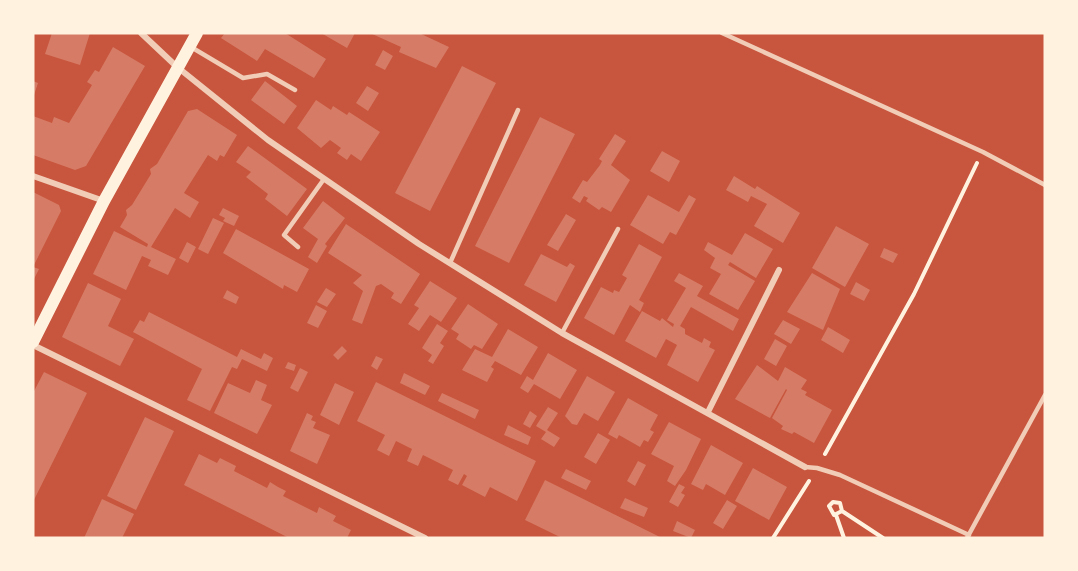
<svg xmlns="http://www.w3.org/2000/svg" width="1078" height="571" font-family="Ubuntu,sans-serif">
<rect width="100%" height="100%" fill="#c8553d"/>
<path fill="#d67c66" d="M52,33H90L80,65L45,54Z
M225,33H285L326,59L314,78L265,49L257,61L221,38Z
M321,33H355L347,48Z
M370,33H419L449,47L436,68L399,52L401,47Z
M113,47L145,66L86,166L75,170L33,155V116L52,123L54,117L69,123L92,85L87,82L95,70L99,72Z
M383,50L393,56L385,70L375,65Z
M462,66L496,83L430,211L395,193Z
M33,81L38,83L33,98Z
M265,81L297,106L284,124L251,100Z
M367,86L379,93L368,111L356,103Z
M316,100L331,110L333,106L347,115L349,112L380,132L361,161L351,154L347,160L337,153L341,148L330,140L321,148L297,128Z
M197,109L237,135L224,157L220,155L217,161L208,155L184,193L199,202L190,218L175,208L151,247L176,259L168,275L148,266L151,260L142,256L126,290L93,274L114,231L147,247L148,244L120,227L127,215L126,210L132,205L151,174L150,169L157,164L188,111Z
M540,117L575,134L509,263L475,246Z
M615,134L626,141L611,165L630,180L611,212L602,207L599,210L586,201L588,198L584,196L580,203L572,198L583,180L587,182L600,165L602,161L599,159Z
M248,146L307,189L287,216L265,199L268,194L246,177L251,172L236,162Z
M662,151L680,161L669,182L650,171Z
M734,176L755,189L757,186L800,213L783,243L754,226L767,204L751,196L748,202L726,190Z
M33,192L59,205L61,211L33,267L39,269L33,281Z
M648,195L679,212L689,195L696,199L676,235L670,232L663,244L630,225Z
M323,201L345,218L325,244L327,246L317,263L308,257L318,239L303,228Z
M223,208L239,216L234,226L223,221L225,218L219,215Z
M566,214L576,220L558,251L547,245Z
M213,218L224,223L208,254L198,249Z
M346,224L420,274L401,304L391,298L394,293L381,284L376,286L362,324L352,320L363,291L353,283L362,275L328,253Z
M836,226L869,244L845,287L812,268Z
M236,229L309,269L297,292L284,285L283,289L223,253Z
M745,233L773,249L756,278L730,262L728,265L755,281L738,310L709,294L721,274L710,268L715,258L704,250L708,242L732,255Z
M187,242L196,247L188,263L179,258Z
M639,244L662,257L639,300L644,303L640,312L630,305L614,335L584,318L601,287L613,293L614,290L619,292L627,278L622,275Z
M884,248L898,254L893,263L880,257Z
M541,254L567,267L570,263L575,266L556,302L524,285Z
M679,273L703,286L697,296L739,319L733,331L691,307L680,326L685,329V334L702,343L704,338L711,342L709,347L715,350L698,382L667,365L677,345L666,339L656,358L625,341L642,311L660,321L662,318L673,327L674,324L667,320L686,288L674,281Z
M812,273L840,289L823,330L787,312Z
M430,281L457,298L441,322L430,315L419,331L408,324L419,308L414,305Z
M856,282L870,290L864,301L850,294Z
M88,283L121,299L108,326L134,339L120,366L62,337Z
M326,288L336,294L327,307L317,302Z
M227,290L239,297L236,304L223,298Z
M468,304L498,324L482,349L474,345L471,349L456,339L459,334L451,329Z
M316,305L327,311L318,328L307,323Z
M149,312L237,357L241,349L261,359L264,353L273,358L267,371L242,359L237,369L232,367L210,411L187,400L202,369L133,332L140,320L144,322Z
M783,320L800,329L791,344L774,334Z
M437,324L448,331L440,343L444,346L433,364L428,361L432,355L422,348Z
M828,327L850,340L843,353L821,340Z
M508,329L538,347L521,375L495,361L491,367L494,369L487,382L462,370L475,349L492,357Z
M775,339L787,346L776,366L764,359Z
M342,346L347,351L338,360L333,355Z
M548,353L577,370L560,399L534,384L528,393L520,388L527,376L533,380Z
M376,356L383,359L377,370L371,366Z
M288,362L296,365L294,371L285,368Z
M757,365L778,381L785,367L807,380L801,389L807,392L805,395L832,410L814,443L794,432L792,434L781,429L783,426L772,418L787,390L786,389L770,418L735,399Z
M300,368L308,372L298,392L290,388Z
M44,372L87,393L33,502V393Z
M404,373L430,386L425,395L400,383Z
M587,376L615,392L598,421L584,413L577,425L572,424L565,416Z
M256,380L267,385L261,400L272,405L257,434L214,413L228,383L250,393Z
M376,382L536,461L517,501L490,487L485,497L462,485L467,476L464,474L458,485L448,480L453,470L423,455L418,466L407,461L412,449L396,441L389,456L377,450L385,435L357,421Z
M335,383L354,392L339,425L320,415Z
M442,393L479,410L475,419L438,401Z
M628,398L658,415L650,430L654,432L648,442L644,440L640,447L619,435L617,439L608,434Z
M548,407L558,413L547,430L560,438L554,447L541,439L546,432L536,426Z
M530,411L537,416L530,428L523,424Z
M307,413L313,416L311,420L316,422L313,428L330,435L317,464L290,451Z
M145,417L174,431L136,510L107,496Z
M669,422L701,439L686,470L675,486L667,481L674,466L651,454Z
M508,425L531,437L528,445L504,435Z
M598,433L610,440L596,464L584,457Z
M711,445L743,463L725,495L706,484L703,490L691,484Z
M199,454L217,463L220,458L236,466L234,471L267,488L270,482L278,487L286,491L283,496L317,513L319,507L336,516L333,521L351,530L347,538H289L184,485Z
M638,461L646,465L635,486L627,481Z
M753,468L787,487L769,520L735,501Z
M566,469L591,481L586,490L561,478Z
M545,480L662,538H562L525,520Z
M679,484L685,487L681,493L685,495L678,507L669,502Z
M625,498L648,508L644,517L620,508Z
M102,499L134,514L122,538H84Z
M727,500L737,506L723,529L713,523Z
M677,521L695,530L691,538L673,531Z"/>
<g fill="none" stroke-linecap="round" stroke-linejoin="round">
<path stroke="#fff3e0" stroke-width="4" d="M825,454L914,294L977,163
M842,511L834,515L829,506L833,502L840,503L842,511L883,538
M836,515L844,538
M773,538L809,481"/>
<path stroke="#f1ccb7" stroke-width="4.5" d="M722,33L983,152L1045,185
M191,47L243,78L267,74L295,90
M298,247L284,235L324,179
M450,263L518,110
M562,333L618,229
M805,467L817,468L840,475L969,535
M967,538L1045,395"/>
<path stroke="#f1ccb7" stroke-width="6" d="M141,33L176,66L268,140L419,244L562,333L805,467
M33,176L104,201
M33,345L425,538
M708,412L779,270"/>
<path stroke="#fff3e0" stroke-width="12" d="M33,342L104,201L197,33"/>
</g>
<rect width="1078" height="571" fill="none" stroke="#fff3e0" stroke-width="69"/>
</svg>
